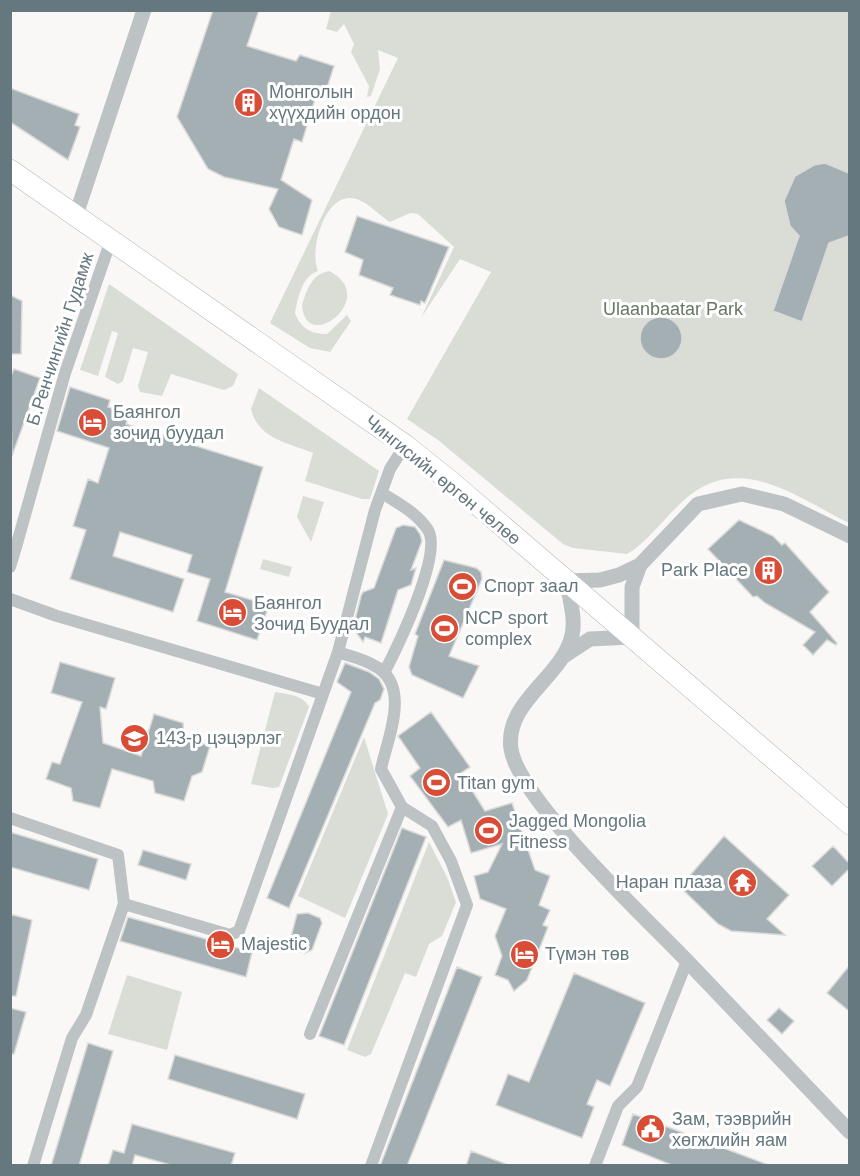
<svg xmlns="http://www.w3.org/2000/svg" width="860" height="1176" font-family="Arial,sans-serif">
<rect width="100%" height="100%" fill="#f9f8f6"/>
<path fill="#d9ddd6" d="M331,11H849V523C796,497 738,450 683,501C664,518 648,542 627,554L573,548L563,544L438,440L407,419L491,272L460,259L421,318L454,247L418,214L410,213L390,222C377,214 365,198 350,198C324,197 309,251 318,271C302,276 298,298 295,313C301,328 310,334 327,334L347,315L351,321L330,352L310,348L270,323L398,58L378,50L380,69L371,96L367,97L369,86L351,52L354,44L344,24L337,32L326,29Z
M329,271C381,297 305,356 302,305C307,289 312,274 329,271Z
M109,284L238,374L233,386L224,390L171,374L162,396L140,392L138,386L148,352L133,348L123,381L118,384L105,377L118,333L112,331L98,376L80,370Z
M259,388L379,471L370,499H362L305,481L313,453C289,443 258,439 251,409Z
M303,496L324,502L311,542L297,517Z
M263,559L292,567L289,577L260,569Z
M275,692C286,694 304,695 309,707L279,787L272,788L251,784Z
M364,737L388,814L345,918L298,896Z
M429,842L447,877L456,902L442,936L429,944L416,977L405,973L371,1054L365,1057L347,1050Z
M127,975L182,992L167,1050L108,1034Z"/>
<path fill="#a4afb3" stroke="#dadad9" stroke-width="1.5" d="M213,10H259L247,46L296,61L300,55L334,66L327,88L319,86L302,142L294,139L281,180L312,200L302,235L279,227L269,209L278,189L224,177L208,169L177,117Z
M10,88L79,114L75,125L80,127L68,160L10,122Z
M825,163L849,173V236L829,243L802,322L773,311L799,236L790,226L784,201L795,176L814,165Z
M357,216L449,247L425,303L421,301L420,305L390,295L393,288L359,275L363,260L345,252Z
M10,295L22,301L21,354H10Z
M640 338a21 21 0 1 1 42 0a21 21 0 1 1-42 0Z
M14,369L40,378L12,456L10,378Z
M70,387L110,400L108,407L130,413L126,424L263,467L225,592L269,605L257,640L197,621L210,579L187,572L192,555L120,532L113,556L184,579L173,612L70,579L86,530L73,526L88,479L98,483L109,448L57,431Z
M739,520L773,536L782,545L785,543L829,592L810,612L837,643L836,645L827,640L813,655L803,645L815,632L765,603L757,596L753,597L708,549Z
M403,525L415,527L420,534L422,541L411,570L416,568L411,585L398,590L381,643L365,637L363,642L353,628L361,596L363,592L374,588L396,528Z
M444,560L476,568L481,572L482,579L449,656L479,666L463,698L412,675L409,667L418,636L415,634Z
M60,662L115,678L106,709L100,707L103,743L141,756L154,714L183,723L184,737L210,746L202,772L192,776L184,801L155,793L153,781L112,769L100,808L73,801L71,788L46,779L52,762L60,764L82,702L51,693Z
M345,663L369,672L379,679L384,689L380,700L375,703L289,908L267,898L351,692L337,682Z
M431,712L470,767L461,773L485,811L512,803L535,870L550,876L539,905L550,910L543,925L548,927L527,980L514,991L508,980L495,975L502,956L495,936L506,909L480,899L474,876L488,872L502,844L471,853L461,820L448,827L410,776L420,768L398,736Z
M402,828L426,837L344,1045L319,1036Z
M10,832L98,859L89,890L10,867Z
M724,836L789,895L767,919L785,935L731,931L718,924L680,887Z
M833,846L849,863V869L832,886L812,866Z
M143,850L191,864L186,880L138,865Z
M308,913L320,918L322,923L312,950L305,953L293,950L287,939L291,937L297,914Z
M10,914L32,920L16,996H10Z
M128,917L252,952L246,977L120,941Z
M849,966V1011L827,993Z
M457,967L482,977L407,1166H380Z
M574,973L645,1003L610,1086L597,1080L587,1104L594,1107L582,1138L496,1105L508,1074L529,1082Z
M10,1008L26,1012L14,1054H10Z
M779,1008L794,1021L782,1034L767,1020Z
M88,1043L113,1051L79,1166H51Z
M175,1055L305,1094L297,1119L168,1079Z
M633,1114L766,1164V1166H674L622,1145Z
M132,1124L235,1153L231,1166H174L135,1155L132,1166H108L113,1150L124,1153Z
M471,1151L506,1164V1166H466Z"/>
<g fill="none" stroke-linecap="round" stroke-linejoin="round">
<defs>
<path id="trunk" d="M10,170L405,445L450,481L850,824"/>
</defs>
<use href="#trunk" stroke="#b3b8ba" stroke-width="22"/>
<path stroke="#bdc3c5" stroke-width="12" d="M382,493C398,503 417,513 428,530C443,554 397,648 384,673
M10,546L16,547L65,373L111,240
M10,567L16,547
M10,599L57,616L323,694
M338,652C349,656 363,659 373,665C413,684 387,739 381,769L402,807L432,826L451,861L467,905L371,1166
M10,818L118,855L124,904L86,1015L72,1038L33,1166
M124,904L230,935L239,931L338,652L375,510L390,469L405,445
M310,1034L402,807
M595,1166L618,1106L637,1087L687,961"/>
<path stroke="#bdc3c5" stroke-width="15" d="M76,215L144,10
M850,536L784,504L742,494L698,504L640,565L619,575L600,580L567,581C569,598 576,619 572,635C563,677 504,702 511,749C519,800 647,919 687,961C741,1017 795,1075 850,1132
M564,656L590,639L632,637V587L640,565"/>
<use href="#trunk" stroke="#fff" stroke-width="21"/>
</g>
<defs>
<symbol id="building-disc" viewBox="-11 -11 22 22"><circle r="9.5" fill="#d94c36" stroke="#fff"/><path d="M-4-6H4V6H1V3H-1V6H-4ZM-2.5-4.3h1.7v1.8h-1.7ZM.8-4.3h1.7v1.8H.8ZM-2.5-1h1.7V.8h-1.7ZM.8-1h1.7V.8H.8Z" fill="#fff"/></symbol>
<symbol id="hotel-disc" viewBox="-11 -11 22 22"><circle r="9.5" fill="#d94c36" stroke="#fff"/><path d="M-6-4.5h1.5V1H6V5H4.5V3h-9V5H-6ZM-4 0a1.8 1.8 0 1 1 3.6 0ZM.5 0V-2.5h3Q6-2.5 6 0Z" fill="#fff"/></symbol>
<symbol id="stadium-disc" viewBox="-11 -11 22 22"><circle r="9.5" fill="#d94c36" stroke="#fff"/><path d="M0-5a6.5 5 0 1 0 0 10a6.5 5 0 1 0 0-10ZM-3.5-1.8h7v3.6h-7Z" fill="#fff"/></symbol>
<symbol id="school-disc" viewBox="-11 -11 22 22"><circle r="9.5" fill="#d94c36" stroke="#fff"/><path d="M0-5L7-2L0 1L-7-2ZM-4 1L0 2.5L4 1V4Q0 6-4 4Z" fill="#fff"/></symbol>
<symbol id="temple-disc" viewBox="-11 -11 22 22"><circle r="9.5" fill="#d94c36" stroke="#fff"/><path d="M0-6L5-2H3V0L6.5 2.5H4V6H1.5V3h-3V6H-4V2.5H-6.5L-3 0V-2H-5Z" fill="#fff"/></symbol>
<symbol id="civic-disc" viewBox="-11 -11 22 22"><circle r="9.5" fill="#d94c36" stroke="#fff"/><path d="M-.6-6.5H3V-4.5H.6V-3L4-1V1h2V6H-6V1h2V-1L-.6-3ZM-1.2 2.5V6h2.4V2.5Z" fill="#fff"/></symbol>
</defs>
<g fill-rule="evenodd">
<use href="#building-disc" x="232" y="86" width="33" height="33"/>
<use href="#hotel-disc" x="76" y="406" width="33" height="33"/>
<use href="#building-disc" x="752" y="554" width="33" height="33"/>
<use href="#stadium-disc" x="446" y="570" width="33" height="33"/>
<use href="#hotel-disc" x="216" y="596" width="33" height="33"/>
<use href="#stadium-disc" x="428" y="612" width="33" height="33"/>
<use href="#school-disc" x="118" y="722" width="33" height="33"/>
<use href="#stadium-disc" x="420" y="766" width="33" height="33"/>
<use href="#stadium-disc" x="472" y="814" width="33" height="33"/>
<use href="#temple-disc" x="726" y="866" width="33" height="33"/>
<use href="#hotel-disc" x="204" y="928" width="33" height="33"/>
<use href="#hotel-disc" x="508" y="938" width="33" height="33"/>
<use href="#civic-disc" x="634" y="1112" width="33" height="33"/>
</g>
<g text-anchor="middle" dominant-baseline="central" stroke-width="6" stroke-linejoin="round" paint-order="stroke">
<g font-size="18" fill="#65777f" stroke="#fff" text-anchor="start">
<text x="269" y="92">Монголын<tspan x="269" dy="21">хүүхдийн ордон</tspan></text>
<text x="113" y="412">Баянгол<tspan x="113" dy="21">зочид буудал</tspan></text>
<text x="748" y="570" text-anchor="end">Park Place</text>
<text x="484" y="586">Спорт заал</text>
<text x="254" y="603">Баянгол<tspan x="254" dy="21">Зочид Буудал</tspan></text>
<text x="465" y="618">NCP sport<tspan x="465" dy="21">complex</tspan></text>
<text x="156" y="738">143-р цэцэрлэг</text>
<text x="457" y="783">Titan gym</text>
<text x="509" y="821">Jagged Mongolia<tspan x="509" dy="21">Fitness</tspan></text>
<text x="722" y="882" text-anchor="end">Наран плаза</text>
<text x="241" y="944">Majestic</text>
<text x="545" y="954">Түмэн төв</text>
<text x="672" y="1119">Зам, тээврийн<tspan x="672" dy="21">хөгжлийн яам</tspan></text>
</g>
<g font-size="18" fill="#697864" stroke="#fff">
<text x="673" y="309">Ulaanbaatar Park</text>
</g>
<g font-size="18" fill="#65777f" stroke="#fff">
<text transform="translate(60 339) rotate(-72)">Б.Ренчингийн Гудамж</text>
<text transform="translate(443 480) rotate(39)">Чингисийн өргөн чөлөө</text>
</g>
</g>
<rect width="860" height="1176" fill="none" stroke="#65777f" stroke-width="24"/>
</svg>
